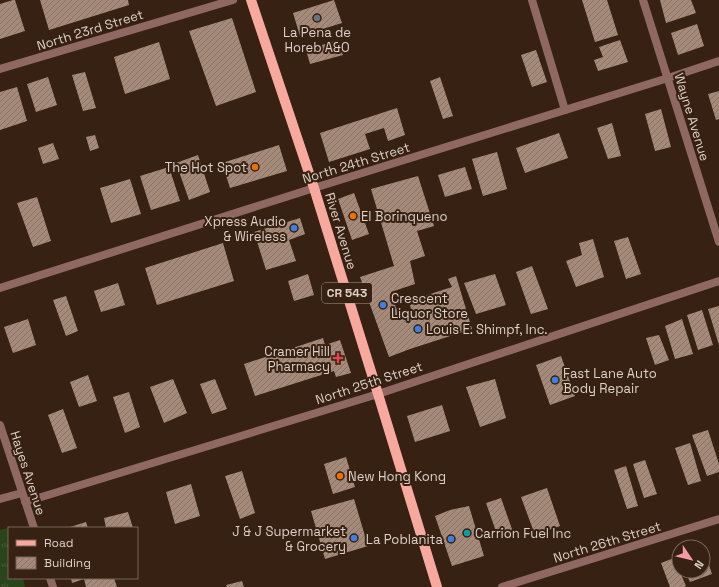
<svg xmlns="http://www.w3.org/2000/svg" width="719" height="587" font-family="'Space Grotesk',sans-serif">
<defs>
<pattern id="park-tufts" width="24" height="20" patternUnits="userSpaceOnUse"><rect width="24" height="20" fill="#2a441b"/><path d="M3 7l-1-3M5 7V3M7 7l1-3M15 17l-1-3M17 17v-4M19 17l1-3" fill="none" stroke="#485e3b"/></pattern>
<pattern id="building-hatch" width="6" height="6" patternUnits="userSpaceOnUse"><rect width="6" height="6" fill="#a58a79"/><path d="M-1 1l2-2M0 6l6-6M5 7l2-2" fill="none" stroke="#887367"/></pattern>
</defs>
<rect width="100%" height="100%" fill="#362112"/>
<path fill="url(#park-tufts)" d="M8,528L9,531V578H23L25,587H0V530Z"/>
<path fill="url(#building-hatch)" d="M13,0H15L25,31L0,39V4Z
M40,0H128L129,5L49,30Z
M334,0L342,23L300,36L293,13Z
M582,0H607L618,35L595,42Z
M660,0H691L696,13L666,23Z
M232,18L256,92L216,106L189,31Z
M697,24L704,46L678,55L671,33Z
M338,40L343,55L310,64L306,50Z
M620,40L628,62L598,71L594,60L603,57L599,47Z
M159,42L170,79L125,94L114,57Z
M536,50L547,82L532,87L521,55Z
M85,72L96,108L83,111L72,75Z
M48,77L57,105L36,112L27,84Z
M440,77L453,116L443,119L430,81Z
M17,87L27,121L0,130V92Z
M719,91V119L716,120L708,94Z
M397,108L405,135L388,141L384,128L365,134L370,149L329,162L320,133Z
M661,109L671,147L655,151L645,114Z
M612,123L621,156L608,159L597,128Z
M559,133L568,158L525,173L516,148Z
M95,135L99,148L90,151L86,137Z
M53,143L59,159L43,164L38,148Z
M279,145L287,171L230,188L222,163Z
M497,152L507,189L483,196L472,159Z
M198,155L210,192L189,200L176,163Z
M169,167L180,201L151,210L140,176Z
M465,167L472,189L445,197L438,175Z
M418,176L434,226L417,231L425,256L410,261L415,284L391,292L399,317L412,314L410,305L423,301L421,297L452,287L448,279L456,276L472,329L410,349L389,357L360,277L394,266L371,189Z
M130,179L141,214L111,223L100,188Z
M354,193L369,234L352,240L338,199Z
M37,197L51,241L33,247L17,203Z
M300,218L305,234L289,240L296,261L266,270L254,232Z
M628,237L641,274L626,279L614,241Z
M593,239L604,277L576,287L566,261L582,255L579,243Z
M223,243L234,281L157,305L145,268Z
M532,266L548,309L531,314L516,272Z
M308,274L314,295L294,301L288,281Z
M495,274L506,305L476,314L464,283Z
M118,283L125,305L101,312L94,291Z
M66,296L78,331L66,336L53,300Z
M719,306V345L708,309Z
M702,310L713,345L698,350L687,315Z
M28,319L36,345L13,353L4,327Z
M682,319L693,354L675,359L665,326Z
M659,335L669,360L655,365L646,338Z
M323,338L325,345L340,340L351,373L336,377L334,371L255,396L244,364Z
M561,356L575,396L550,405L536,365Z
M88,375L97,401L79,407L70,382Z
M173,379L187,413L164,423L150,387Z
M215,379L227,409L212,414L200,384Z
M495,379L506,418L480,427L466,387Z
M129,392L140,427L125,433L113,397Z
M442,405L450,431L415,442L407,416Z
M63,409L77,448L62,453L48,415Z
M708,430L719,464V472L707,476L692,435Z
M690,443L701,481L688,485L675,448Z
M346,457L355,487L333,494L324,464Z
M645,460L657,494L644,498L633,464Z
M626,466L638,506L627,509L614,470Z
M242,471L255,513L240,519L225,476Z
M191,484L200,516L175,524L166,492Z
M547,488L560,526L535,535L521,497Z
M501,498L513,532L498,537L486,503Z
M354,499L368,546L325,559L311,511Z
M469,506L484,556L452,566L435,516L450,510Z
M128,512L133,528H106L104,518Z
M86,522L88,528H67Z
M703,550H704L712,574L690,582L685,571H703Z
M674,558L686,586L684,587H670L661,563Z
M71,578H114L117,587H86L84,579L72,583Z
M242,581L244,587H227L226,585Z"/>
<g fill="none" stroke-linecap="round" stroke-linejoin="round">
<path stroke="#8f6862" stroke-width="8" d="M532,0L565,110
M0,499L22,493"/>
<path stroke="#8f6862" stroke-width="8" d="M643,0L719,242
M0,69L233,0
M0,288L314,188L668,78L719,61
M0,425L34,528
M25,502L378,394L719,281
M50,578L53,587
M502,587L719,519"/>
<path stroke="#f8a99d" stroke-width="10" d="M251,0L314,188L378,394L437,587"/>
</g>
<circle fill="#6b7280" stroke="#362112" stroke-width="1.5" cx="317" cy="18" r="4"/>
<g fill="#e8710a" stroke="#362112" stroke-width="1.5">
<circle cx="255" cy="167" r="4"/>
<circle cx="353" cy="216" r="4"/>
<circle cx="340" cy="476" r="4"/>
</g>
<g fill="#3f7fe0" stroke="#362112" stroke-width="1.5">
<circle cx="294" cy="228" r="4"/>
<circle cx="383" cy="305" r="4"/>
<circle cx="418" cy="329" r="4"/>
<circle cx="555" cy="380" r="4"/>
<circle cx="354" cy="538" r="4"/>
<circle cx="451" cy="539" r="4"/>
</g>
<path fill="#e0444e" stroke="#362112" stroke-width="1.5" d="M336 352h4v4h4v4h-4v4h-4v-4h-4v-4h4z"/>
<circle fill="#0f9aa8" stroke="#362112" stroke-width="1.5" cx="467" cy="533" r="4"/>
<g text-anchor="middle" dominant-baseline="central" stroke-width="4" stroke-linejoin="round" paint-order="stroke">
<rect fill="#362112" stroke="#ac9b91" stroke-width="1" x="322" y="283" width="50" height="20" rx="3"/>
<g font-size="12" font-weight="bold" fill="#decfc7">
<text x="347" y="293">CR 543</text>
</g>
<g font-size="13" fill="#decfc7" stroke="#362112">
<text transform="translate(90 30) rotate(-17)">North 23rd Street</text>
<text transform="translate(692 117) rotate(73)">Wayne Avenue</text>
<text transform="translate(356 163) rotate(-17)">North 24th Street</text>
<text transform="translate(341 231) rotate(73)">River Avenue</text>
<text transform="translate(369 383) rotate(-18)">North 25th Street</text>
<text transform="translate(28 473) rotate(72)">Hayes Avenue</text>
<text transform="translate(607 542) rotate(-17)">North 26th Street</text>
</g>
<g font-size="13" fill="#decfc7" stroke="#362112" text-anchor="start">
<text x="317" y="32" text-anchor="middle">La Pena de<tspan x="317" dy="15">Horeb A&amp;O</tspan></text>
<text x="247" y="167" text-anchor="end">The Hot Spot</text>
<text x="361" y="216">El Borinqueno</text>
<text x="286" y="221" text-anchor="end">Xpress Audio<tspan x="286" dy="15">&amp; Wireless</tspan></text>
<text x="391" y="298">Crescent<tspan x="391" dy="15">Liquor Store</tspan></text>
<text x="426" y="329">Louis E. Shimpf, Inc.</text>
<text x="330" y="351" text-anchor="end">Cramer Hill<tspan x="330" dy="15">Pharmacy</tspan></text>
<text x="563" y="373">Fast Lane Auto<tspan x="563" dy="15">Body Repair</tspan></text>
<text x="348" y="476">New Hong Kong</text>
<text x="346" y="531" text-anchor="end">J &amp; J Supermarket<tspan x="346" dy="15">&amp; Grocery</tspan></text>
<text x="475" y="533">Carrion Fuel Inc</text>
<text x="443" y="539" text-anchor="end">La Poblanita</text>
</g>
</g>
<rect x="8" y="527" width="130" height="52" fill="#362112" stroke="#79675a"/>
<rect x="16" y="540" width="20" height="6" fill="#f8a99d" stroke="#79675a"/>
<text x="44" y="547" font-size="12" fill="#decfc7">Road</text>
<rect x="16" y="557" width="20" height="12" fill="url(#building-hatch)" stroke="#79675a"/>
<text x="44" y="567" font-size="12" fill="#decfc7">Building</text>
<g transform="translate(691 559) rotate(125)"><circle r="19" fill="#362112" stroke="#79675a"/>
<path d="M0-3L7 15L0 10L-7 15Z" fill="#f39aa7"/>
<text y="-6" font-size="11" font-weight="bold" text-anchor="middle" fill="#decfc7">N</text>
</g>
</svg>
